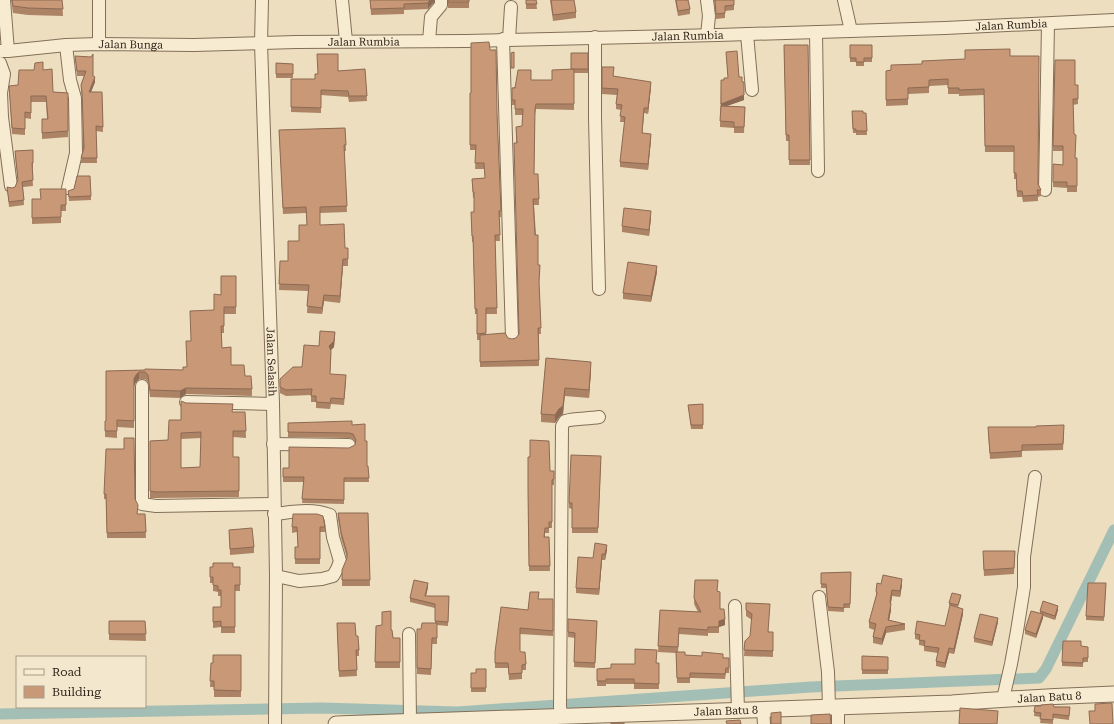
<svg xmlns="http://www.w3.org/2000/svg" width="1114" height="724" font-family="'Roboto Serif',serif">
<rect width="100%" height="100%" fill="#ecdebf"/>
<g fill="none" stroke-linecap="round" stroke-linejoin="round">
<path stroke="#a2beb5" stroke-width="11" d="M0,714L321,708L457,712L811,687L1039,678L1046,669L1114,530"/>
<defs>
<g id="minor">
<path d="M4,0L8,51"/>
<path d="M99,0V44"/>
<path id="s1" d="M262,0L261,43L273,404L276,576L275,724"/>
<path d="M342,0L346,41"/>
<path d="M844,0L851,31"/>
<path d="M816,32L818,171"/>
<path d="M747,34L752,90"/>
<path d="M707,35L709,16L707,0"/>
<path d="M595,37V118L599,289"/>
<path d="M503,39L512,337"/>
<path d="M509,39L511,7"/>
<path d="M429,41L431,17L441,5V0"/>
<path d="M66,45L70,80L75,98L76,153L68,188"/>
<path id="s2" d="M0,51H8L66,45L99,44L194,45L296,42L466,41L718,35L945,28L1114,20"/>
<path d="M0,63L4,74L1,93L2,117L11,186"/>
<path d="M1045,190L1048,24"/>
<path d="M142,386V504L156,506L274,504"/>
<path d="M186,402L273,404"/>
<path d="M273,444L349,445"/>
<path d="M274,514C293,512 311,508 330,515L333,537L340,561L337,569L333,576L322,579L299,581L276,576"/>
<path d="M819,597L828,672L829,708"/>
<path d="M735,606L738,711"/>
<path d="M409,634L410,721"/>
<path d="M1003,699L1011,664L1017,631L1024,587V557L1035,477"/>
<path d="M838,707V724"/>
<path d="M763,710L764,724"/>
<path d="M562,717L560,707L562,426L565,421C576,418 588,419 599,417"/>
</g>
<g id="tertiary">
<path id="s3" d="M336,724L952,703C1006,699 1060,696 1114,694"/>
</g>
</defs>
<use href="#minor" stroke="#836f58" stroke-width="14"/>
<use href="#tertiary" stroke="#836f58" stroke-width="17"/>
<use href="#minor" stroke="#f7ecd2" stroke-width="12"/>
<use href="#tertiary" stroke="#f7ecd2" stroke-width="15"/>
</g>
<path fill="#ad8365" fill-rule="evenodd" d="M11,0H62L63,16L28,15L13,13Z
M370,0H434V2L428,9L404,10V14L371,15Z
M448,0H469V8H448Z
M526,0H536L537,9H526Z
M550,0H574L576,12V18L553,21Z
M675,0H688L690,9V14L678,16Z
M714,0H734V10L725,11V18L716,19Z
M784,45H808L810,165H789V141H786Z
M850,45H872V62H864V66H856V62H850Z
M726,52L739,77L744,100L727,106L745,107L744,133H734V128L720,127L721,80H724L728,78Z
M571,53H588V73H574V110L536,109L535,115L534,174L539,199V205H534L538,265L540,271L539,284L541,334H539V366L480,367V340H477V314H475L473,242H472L471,212H474V198H473L472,179L485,178L484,169H475L476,150H470V93L497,113L501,217H499L500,241H495L497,314H486V335L512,339L516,338L519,335L516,127L522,126L523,115H515V105H512V88L531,80H552L571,69Z
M75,56L93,76L95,82L91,92H102L103,132L96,131L97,163H81V158L83,148L82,98L81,90V85L84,76H77Z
M1010,56L1038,184L1041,190V196L1038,197V201L1023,202L1022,197H1017L1016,179H1014V152H985L984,95L959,96V94H948V85L929,86V93L908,94V105L886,106V71L891,70L922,64Z
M1055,60L1075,85L1078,99V104L1073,105L1075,158H1077V192H1067V188L1053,187V164L1063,165V151H1053Z
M276,63L293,64V78H276Z
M602,67L614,76L651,87L648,114L644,113L642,133L651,139L648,170L620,167V162L625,122H620L621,110L616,109V104L617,95L602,94Z
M365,69L367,101L349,102L348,97L321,95V113L291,112V79H315L338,71Z
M43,70L53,92L68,93V137L42,139V119H47L46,102H31V119L25,118V135L12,134L9,87L18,85Z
M863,113H866L867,135H856V133H853L852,115Z
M345,128L346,151H344L347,212L320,213V225L345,248H348V266H343L340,303L324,301L322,314L307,313L308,291L279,290L280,261H288L299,241L307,225L306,213L283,214L279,130Z
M33,150V168H32L33,186L23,187L24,205L9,207L7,187L12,188L15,187L18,181L15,156V151Z
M66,189V211H61V223L32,224V199H41Z
M68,191L91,196V200L69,201Z
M651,217L649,236L622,232V226Z
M657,272L651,302L623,299V293Z
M236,276V314H224V333H221L222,348L231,365L245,376L252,389V396L186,394L180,398L150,397L148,382L145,379H139L136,382L134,386V428L117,427V438L105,437V421H106V371L183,370L187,367L191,341L214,310L221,295Z
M335,338L334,347L331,350V357L330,374L346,381L344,405L331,404L330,409L316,408V402H311V395L286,396L280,393V379L302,367L319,346Z
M546,358L591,370L589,398L565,396L563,414L559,417L555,423L541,422V414Z
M186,403L233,412H245L246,438L233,437V457H239V497L156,498H150V441L168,440L181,420ZM201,438L200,467L181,468V439Z
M703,404V429H691L688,405Z
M288,423L352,425L365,441L367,466H368L369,482H344V504L302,503L304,482H283V468H289L349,448L355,445L356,443L353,439L349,438L288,437Z
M1064,431L1063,450L1022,451V457L990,459L988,433Z
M601,461L598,533H572V509L569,508V503Z
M550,471H554V485H552V528H549V533H545V537H549L550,571H529L528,491Z
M104,494L135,499L137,514H145L146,538H107L106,499H104Z
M338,513H368L370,586H342V570L347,558L341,538L338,519Z
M292,527H325V532H320V564H295V547H298L297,532L292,533Z
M229,530L254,547V553L230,555Z
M607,550L605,560H602L599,595L576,593V588L593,558Z
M1015,551L1014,574L984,576L983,557Z
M210,567H240V591H235V633H221V627L213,628V607H221V596H218V592L213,591V583H210Z
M851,572L850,608H844V612L828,611L826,588H821V573Z
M695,580L718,591L720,609L725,625L719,627V633H708V636L679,634L678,652L685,655L729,658V673H726L725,679L693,678H690V683H677L676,653L658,652L660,610L698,612L694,604Z
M1106,583L1104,621L1086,620V616Z
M881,584L902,585L900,597L892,596L891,603V610L889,620L905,624V630L886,633L882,645L873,643V637L874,630L869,628V622L876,597V591Z
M428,587L426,596H449L448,626L437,625V644H432L431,675L417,674V629H421L435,623V608L410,602V598Z
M961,597L958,607L949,605V603Z
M539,599H553V636L520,634V651L526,664V670H522V679L509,680L508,668H495V652L528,610Z
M746,603L769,632H773V657L744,656L745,641L750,636L752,620L746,616Z
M1058,610L1055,620L1043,616V618L1036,638L1025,634V630L1040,613V611Z
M963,614L954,654L949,653L945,668L936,666V661L938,653L924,651V646L919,645V640L915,639V634L945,626Z
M568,619L597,621L595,668L574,667L575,638L568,637Z
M109,621H145L146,641L109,640Z
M998,622L992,646L974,642V638Z
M337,623L356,636L359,650V656H356L357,676L339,677Z
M376,626L391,630L393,638H400V668H375Z
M1081,647H1088V662H1083V667L1062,666V662Z
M241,655V697H214V687H210L211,663H213Z
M862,656L888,657V674H862Z
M657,663H659V689H634V684H606V686H597V669L611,668L635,664Z
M486,669V692H471V673H476Z
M1035,706L1070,707L1069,720L1053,718V724L1040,723L1041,717L1034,716Z"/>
<path fill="#8d6a53" d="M430,0H434V2L428,9V3Z
M95,77V82L89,97V92Z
M651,82V87L648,114V108Z
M744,95V100L721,108V104Z
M644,108V113L642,138V133Z
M651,134V139L648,170V164Z
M651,211V217L649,236V230Z
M343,259V266L340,303V296Z
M657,266V272L651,302V296Z
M324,295V301L322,314V308Z
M335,332L334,347L329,352V346Z
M591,362V370L589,398V390Z
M139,372V379L136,382L134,386V379L136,375Z
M186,388V394L180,398V391Z
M565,388L563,414L559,417L555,423V415Z
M607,545V550L605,560V554Z
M602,554V560L599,595V589Z
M902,579V585L900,597V591Z
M428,583V587L425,600V596Z
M892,590V596L890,608V602Z
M891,604V610L888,626V620Z
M1058,606V610L1055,620V616Z
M963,609V614L954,654V649Z
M1043,614V618L1036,638V634Z
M998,618V622L992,646V642Z
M725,619V625L719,627V633V621Z
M886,627V633L882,645V639Z
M949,648V653L945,668V663Z"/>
<path fill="#c99876" stroke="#8d6a53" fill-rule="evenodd" d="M12,0H62L63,9L28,8L13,6Z
M370,0H430L428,3L404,4V8L371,9Z
M448,0H469V2H448Z
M526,0H536L537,4H526Z
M551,0H574L576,12L553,15Z
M676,0H688L690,9L678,11Z
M715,0H734V5L725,6V13L716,14Z
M489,42L490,50H496L497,113L501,211H499L500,235H495L497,308H486V333L477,334V309H475L473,236H472L471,212H474V192H473L472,179L485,178L484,163H475L476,145H470V93H471V43Z
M784,45H808L810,160H789V135H786Z
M850,45H872V58H864V62H856V58H850Z
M1010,49V56H1039L1038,184L1041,190H1037L1038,195L1023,196L1022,191H1017L1016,173H1014V146H985L984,89L959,90V88H948V79L929,80V87L908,88V99L886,100V71L891,70V65L922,64V61L965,59V50Z
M737,51L739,77H742V82H744V95L721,104V80H724V78H728L726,52Z
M514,52V68H511V53Z
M571,53H588V69H571Z
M93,54V76L95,77L89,92H102L103,127L96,126L97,158H81L84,148L82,93L81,85L86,71H77L75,56L91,57Z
M317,54H338V71L365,69L367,96H349L348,91L321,90V108L291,107V79H315V74H318Z
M1055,60H1075V85H1078V99H1073L1074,134L1076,135L1075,158H1077V186H1067V182H1053V164L1063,165V146H1053Z
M43,62V70L52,69L53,92L68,93V131L42,133V119H48L46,96H31V113L25,112V129L12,128L9,86L18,85L19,70H34L35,63Z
M276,63L293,64V74H276Z
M602,67H614L613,76L651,82L648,108H644L642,133L651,134L648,164L620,162L625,117L620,116L622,105L616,104L618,89L602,88Z
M574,69V104H536L535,109L534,174H538L539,199H533L535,235H538V265H540L539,281L541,328H538L539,360L480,362V335L505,333L508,338L512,339L516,338L519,334L514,143H517L516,127L522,126L523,109H515V100H512V88H515L518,70H531V80H552V70Z
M721,106L745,107L744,127H734V122L720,121Z
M852,111H863V113H866L867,131H856V129H853Z
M345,128L346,145H344L347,206L320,207V225L344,224L345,248H348V259H343L340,296L324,295L322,308L307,306L309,285L279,284L280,261H288V241H299V225H307L306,207L283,208L279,130Z
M33,150V163H32L33,180L22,182L24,200L9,202L7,187L12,188L15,187L18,180L15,151Z
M77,176H90L91,196L69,197L68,191L74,189Z
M40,189H66V205H61V217L32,218V199H41Z
M624,208L651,211L649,230L622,226Z
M628,262L657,266L651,296L623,293Z
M221,276H236V307H224V326H221L222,348L231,347V365H244L245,376H251L252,389L186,388L180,391L150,390L148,375L145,372H139L136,375L134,379V421L117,420V431H105V421H106V371L145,370V369L183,370V367H187L186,341H191L190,311L214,310V294L221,295Z
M320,331L335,332L334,341L329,346L331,351L330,374L346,375L344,399L331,398L330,403L316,402V396H311L312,389L286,390L280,387V379L293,367H302L304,345L319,346Z
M546,358L591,362L589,390L565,388L563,406L559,409L555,415L541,414Z
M181,401L186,403L233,404L232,412H245L246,431H233V457H239V491L156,492L150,491V441L168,440L169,420H181ZM201,432L200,467L181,468V433Z
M703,404V425H691L688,405Z
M352,421V425L365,424V441H367V466H368L369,478H344V500L302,499L304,477H283V468H289V447L349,448L355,445L356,440L353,434L349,433L288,432V423Z
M1064,425L1063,444L1022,445V451L990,453L988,427H1036V426Z
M124,438H134L135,499L138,505L137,514H145L146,532L107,533L106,494H104L106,449H124Z
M530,440L549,441L550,471H554V479L552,480V522H549V528H545L544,537H549L550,566H529L528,491V457H530Z
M571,455L601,456L598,528H572V503H569Z
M338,513H368L370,580H342V570L347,558V553L341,532Z
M293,514H317L323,516L325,527H320V559H295V547H298L297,527H292Z
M252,528L254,547L230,549L229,530Z
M595,543L607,545L605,554H602L599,589L576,588L578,557L593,558Z
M983,551H1015L1014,568L984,570Z
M213,563H233V567H240V585H235V627H221V621L213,622V607H221V590H218V586L213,585V577H210V567H213Z
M851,572L850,604H844V608L828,607L826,584H821V573Z
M883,575L902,579L900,591L892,590L890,602L891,604L888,620L905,624L886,627L882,639L873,637L876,624L869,622L877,593L876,591L877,583L881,584Z
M414,580L428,583L425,596H449L448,622L435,621V604L410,598Z
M695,580H718L717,591L720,592V609H724L725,619L719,621V627H708V630L679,628L678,647L658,646L660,610L701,612L694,598Z
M1088,583H1106L1104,617L1086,616Z
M530,592H539L538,599H553V631L520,628V651L521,652H525L526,664L522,665V673L509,674L508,663H495V652L501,607L528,610Z
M952,593L961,595L958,605L949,603Z
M1043,601L1058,606L1055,616L1040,611Z
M746,603L770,604L768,632H773V651L744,650L745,641L750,636L752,614L746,610Z
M950,605L963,609L954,649L949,648L945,663L936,661L939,648L924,646L925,641L919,640L920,635L915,634L917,621L945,626Z
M391,611V630H392L393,638H400V662H375L376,626L382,625V612Z
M1031,611L1043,614L1036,634L1025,630Z
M980,614L998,618L992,642L974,638Z
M568,619L597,621L595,663L574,662L575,633L568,632Z
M109,621H145L146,634H109Z
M337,623H355L356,636H358L359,650H356L357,670L339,671Z
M422,623H437V638H432L431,669L417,668V629H421Z
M1063,641H1081V646L1088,647V658H1083V663L1062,662Z
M635,649L657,650L656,663H659V684L634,683V679H606V681H597V669L611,668V664H635Z
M676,652H685V655L702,656V652L723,654V658H729V668H726L725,674L693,673H690V678H677Z
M213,655H241V691L214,690V681H210L211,663H213Z
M862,656L888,657V670H862Z
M476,669H486V688H471V673H476Z
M1112,703L1113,724H1090L1089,711H1095V704Z
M1053,704L1054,707H1070L1069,716L1053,714V720L1040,719L1041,713L1034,712L1035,706H1041V705Z
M960,708L998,711L997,724H959Z
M781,712V724H771V713Z
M830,714L831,724H811V715Z
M740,720L741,724H727L726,721Z
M611,723H624V724H611Z"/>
<g text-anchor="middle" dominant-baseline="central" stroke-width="3.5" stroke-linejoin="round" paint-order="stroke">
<g font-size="11" fill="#33271c" stroke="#f3e8ce">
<text stroke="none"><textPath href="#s2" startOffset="1012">Jalan Rumbia</textPath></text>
<text stroke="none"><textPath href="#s2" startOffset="688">Jalan Rumbia</textPath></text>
<text stroke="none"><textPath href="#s2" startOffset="364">Jalan Rumbia</textPath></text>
<text stroke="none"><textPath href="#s2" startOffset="131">Jalan Bunga</textPath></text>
<text stroke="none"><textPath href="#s1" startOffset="362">Jalan Selasih</textPath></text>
<text stroke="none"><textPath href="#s3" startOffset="714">Jalan Batu 8</textPath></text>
<text stroke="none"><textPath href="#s3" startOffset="390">Jalan Batu 8</textPath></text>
</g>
</g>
<rect x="16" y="656" width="130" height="52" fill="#f3e8ce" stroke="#a69b87"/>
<rect x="24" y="669" width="20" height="6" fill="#f7ecd2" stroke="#a69b87"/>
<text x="52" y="676" font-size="12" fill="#33271c">Road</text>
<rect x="24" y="686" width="20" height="12" fill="#c99876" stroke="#a69b87"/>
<text x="52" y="696" font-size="12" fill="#33271c">Building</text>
</svg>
